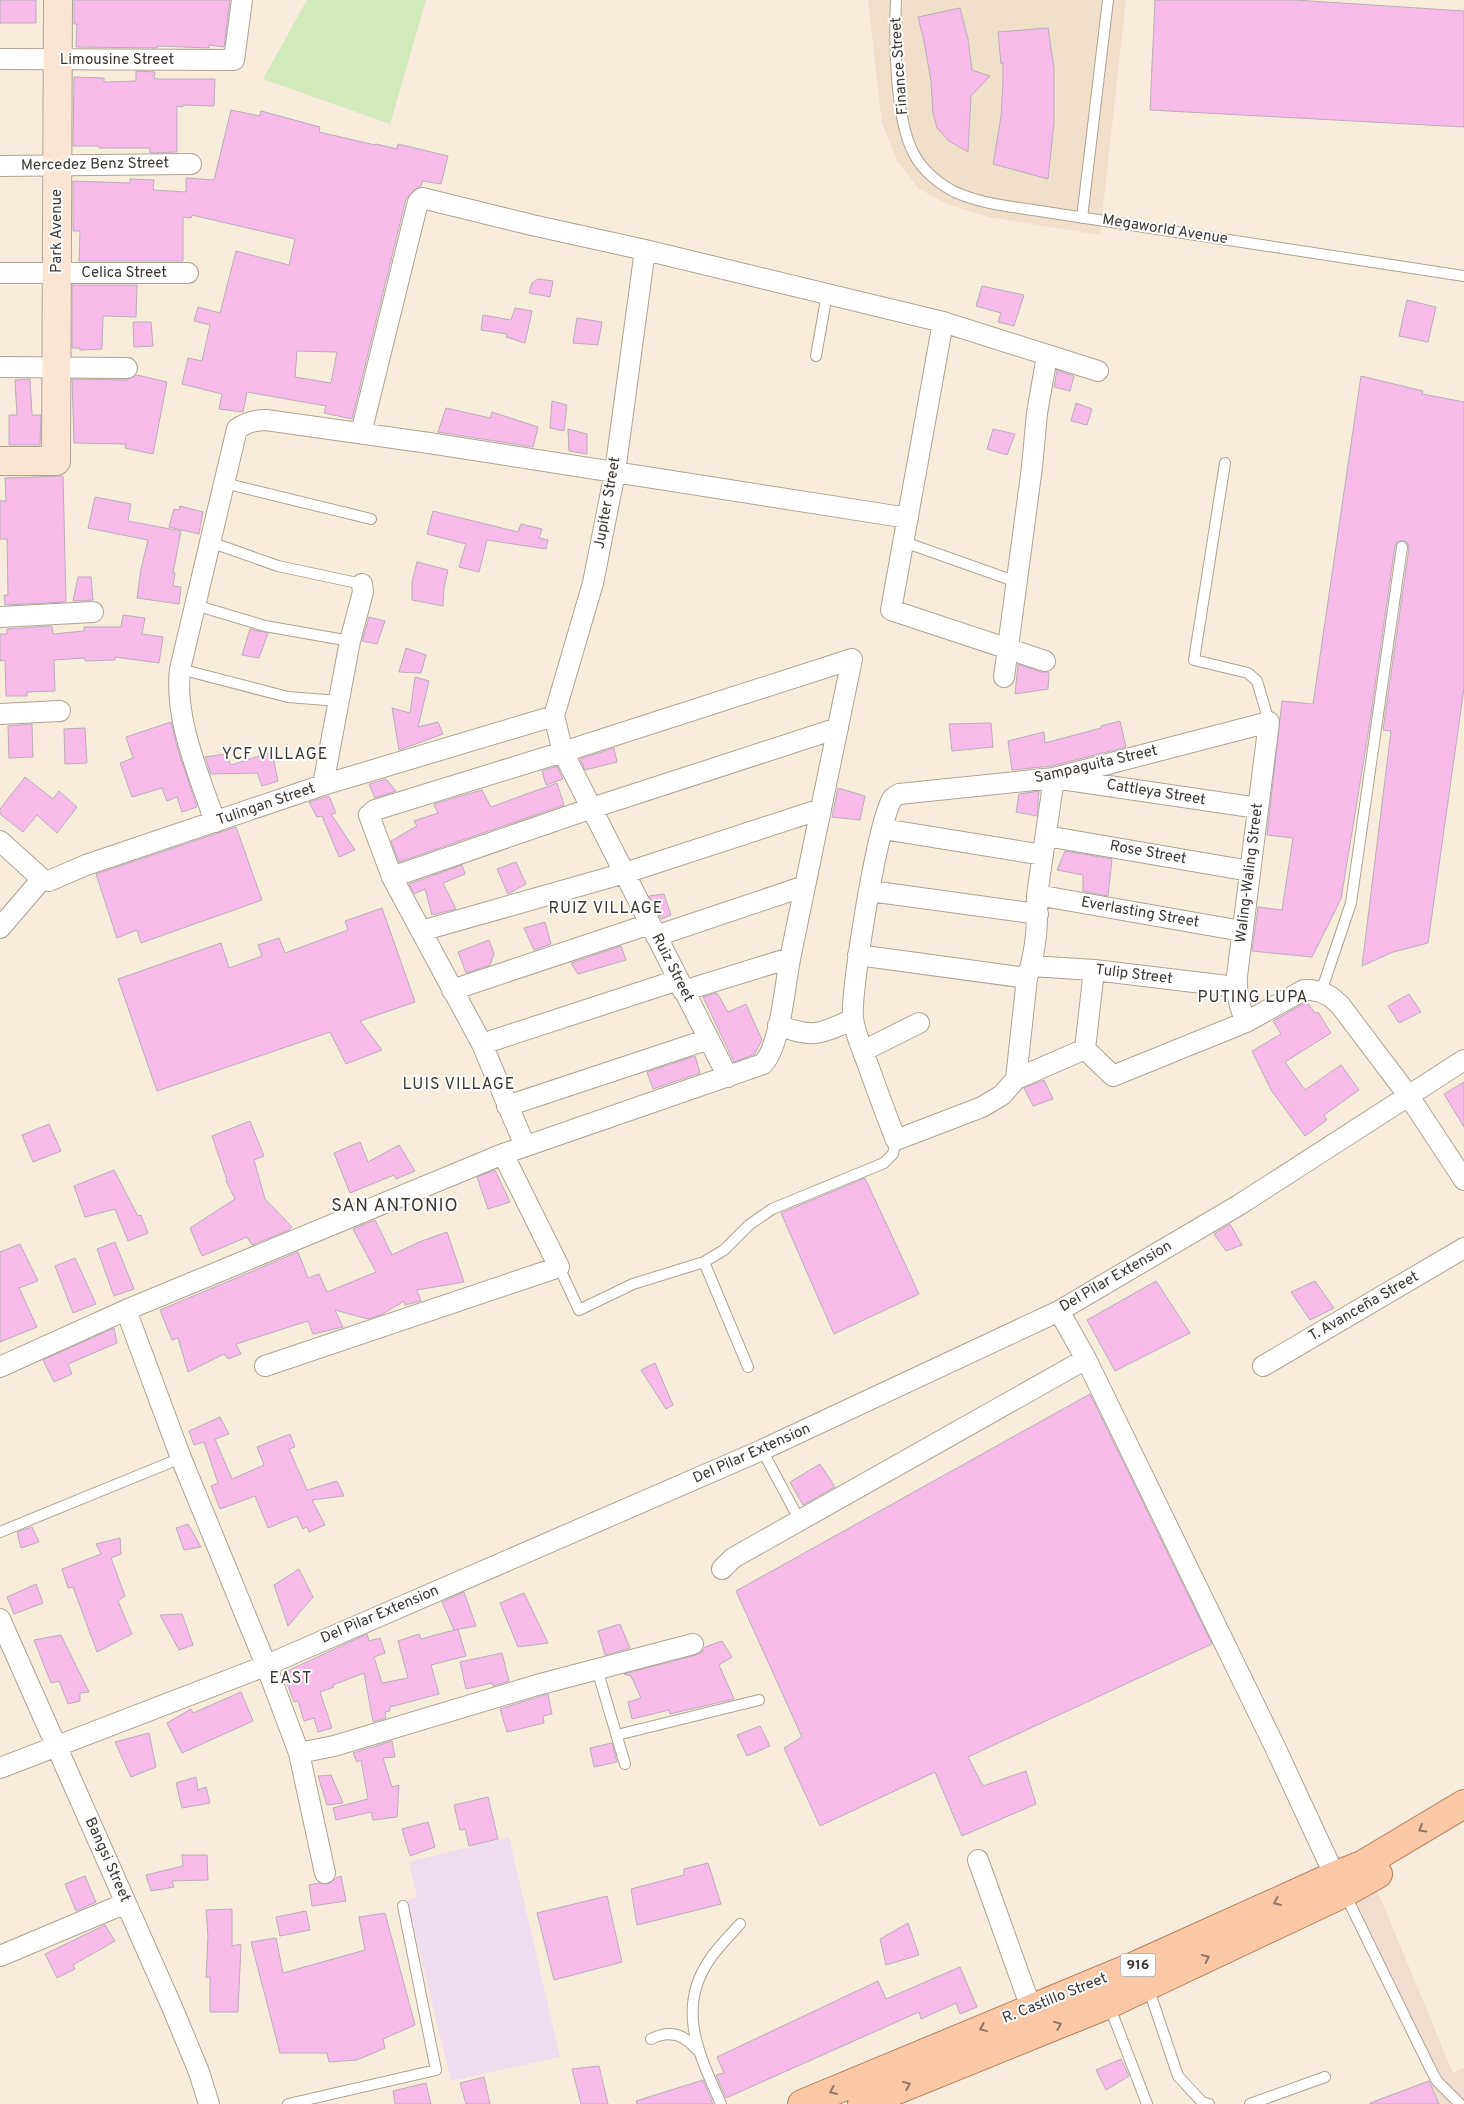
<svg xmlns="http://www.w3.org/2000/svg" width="1464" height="2104" font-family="Overpass,sans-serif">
<rect width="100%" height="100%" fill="#f8ecdc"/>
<path fill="#f0dfc9" d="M868,0H1126L1100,235L989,217L950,205L919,189L897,161L882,123Z"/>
<path fill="#f1ddcf" d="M1377,1890L1453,2073L1464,2068V2104H1379L1377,2100L1429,2080L1355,1901Z"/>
<path fill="#efdef0" d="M509,1837L560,2057L451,2081L407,1900L417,1897L409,1862Z"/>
<path fill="#d2e9ba" d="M307,0H426L390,124L263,79Z"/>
<path fill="#f7bbea" stroke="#bcacb9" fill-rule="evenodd" d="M0,0H36V23H0Z
M74,0H230L224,47L209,45V48L157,46V48L76,47L77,24H74Z
M1155,0H1295L1464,11V127L1150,110Z
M960,8L968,39L972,70L990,76L971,96L968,152L949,141L937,128L933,113L931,81L924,41L918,17Z
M1048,28L1054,68V123L1048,179L993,164L1001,117L1003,80V62L1001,64L998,32Z
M136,71L155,72L154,78L159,79H215L214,106L183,105V107L177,106V152L150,153V148H99V146H73L74,77L104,78V82L136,81Z
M231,110L260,116L261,111L320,127L319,132L375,145L376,144L397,149L398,144L448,156L441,184L423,181L421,186L414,190L406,199L352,419L324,413L326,406L247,392L243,412L219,409L222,394L182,384L188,358L202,361L210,325L194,321L198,307L220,313L236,251L289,265L295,239L192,215L191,218L183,217V261H79L80,231H73V181L130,183V179L154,180L153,190L186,192V178L214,180ZM297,351L337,352L331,383L295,377Z
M538,279L553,281L550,297L529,293L532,283Z
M72,285H137L136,317L103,316L102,349L80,350V348H72Z
M982,286L1024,295L1014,326L998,322L1001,313L976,306Z
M1407,300L1436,307L1428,342L1399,336Z
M515,308L532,311L525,343L506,337L507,334L481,330L483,315L511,320Z
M577,318L602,322L598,345L573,343Z
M133,322H151L153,346L134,347Z
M1057,370L1074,376L1070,391L1054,387Z
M137,375L167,382L153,454L125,448L126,444L74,443L72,379L127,380Z
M1361,376L1423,391L1422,394L1464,402V688L1428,943L1393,952L1362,966L1391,731L1383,730L1409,548L1407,542L1402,540L1397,542L1395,546L1369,728L1341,899L1312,957L1252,951L1258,907L1282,910L1293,838L1267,835L1282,701L1313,704Z
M30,379L32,415H41L40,445H9V415H17L15,380Z
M552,401L567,405L564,431L550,428Z
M1076,403L1092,409L1087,425L1071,421Z
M446,408L490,418L492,412L538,427L533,447L438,432Z
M568,429L587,434V454L569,451Z
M993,429L1015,434L1007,455L987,449Z
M63,476L66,602L5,605L4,595H8L7,539H0V501H6L5,478Z
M95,497L131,504L128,521L181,531L173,573H175L173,586L181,587L179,604L137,598L141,569L148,540L88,528Z
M180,506L203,512L199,534L169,527L174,509L179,510Z
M433,511L518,532L521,524L542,529L539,538L548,540L546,549L487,540L479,572L459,567L466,544L427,534Z
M417,562L448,570L444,588L443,606L412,600V582Z
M78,577H91L93,600L73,601Z
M123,615L145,618L142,634L163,637L159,663L115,657V660L85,661V658L54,660L55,691L27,692V696H6L5,660L0,661V634H7V629L52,626L53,634L84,631V627H121Z
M369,617L385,621L377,644L362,641Z
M250,629L268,633L259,658L242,655Z
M406,648L426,655L421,673L399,672Z
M1018,664L1041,672H1049L1048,689L1015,694Z
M415,677L429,681L418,727L438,722L443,734L399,750L392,708L410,713Z
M1120,721L1126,747L1052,766L1012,770L1008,741L1044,732L1045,743L1101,728V726Z
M171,722L178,750L197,807L182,812L177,797L167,801L162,788L132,797L120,763L133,758L126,737Z
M991,723L993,747L952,751L949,724Z
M32,724L33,757L9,758L8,726Z
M85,728L87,763L65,764L64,729Z
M614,748L617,762L585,770L580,759Z
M272,752L278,781L262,786L257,773L211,774L205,757L226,754L231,765Z
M557,766L563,779L546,785L542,771Z
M25,777L53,799L59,791L77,807L57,833L37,815L23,832L0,814V809Z
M386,779L396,791L375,798L369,784Z
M557,783L564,805L399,862L391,841L417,826L414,821L438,813L434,804L482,790L491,807Z
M838,788L865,796L860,820L832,817Z
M1039,791L1037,816L1016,812L1019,794Z
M329,796L336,813L331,814L355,850L339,857L322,816L317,817L309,802Z
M236,827L262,900L141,943L137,930L117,938L96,874Z
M1065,851L1112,859L1108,896L1083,891V875L1057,870Z
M516,862L526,884L508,894L497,869Z
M462,865L465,874L443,883L456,909L432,915L425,889L414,894L409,884Z
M664,894L671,915L661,919L649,896Z
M382,908L415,1002L360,1021L382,1050L346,1064L330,1032L157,1091L118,979L221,943L229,968L262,956L258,945L279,938L285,953L348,930L345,921Z
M545,922L551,944L534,950L524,928Z
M489,940L494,954L490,965L466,973L458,952Z
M621,946L626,960L578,974L571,963Z
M717,993L728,1012L746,1004L762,1040L755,1054L734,1062L703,997Z
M1409,994L1421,1012L1399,1023L1388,1006Z
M1307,1002L1315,1013L1318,1012L1331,1033L1285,1062L1305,1090L1341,1065L1359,1090L1324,1115L1327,1120L1305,1136L1271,1090L1252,1051L1281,1034L1273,1021Z
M695,1056L700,1073L653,1089L647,1072Z
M1044,1080L1053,1099L1033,1106L1024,1088Z
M1464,1082V1127L1444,1094Z
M250,1121L264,1156L254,1160L265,1199L292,1227L289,1230L252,1245L247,1237L202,1256L190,1228L235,1199L226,1181L227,1180L212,1136Z
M49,1124L61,1151L33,1162L22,1135Z
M360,1142L368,1162L399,1145L415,1171L396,1179L394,1175L350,1193L334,1153Z
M114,1170L138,1216L141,1215L148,1233L128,1241L115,1209L85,1217L74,1186Z
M495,1170L510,1202L488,1209L477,1177Z
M865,1178L919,1294L834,1334L781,1213Z
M375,1220L392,1255L419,1242L447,1232L464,1282L417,1290L421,1301L405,1305L404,1301L381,1315L368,1319L335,1310L343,1327L313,1334L308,1321L236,1344L241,1354L228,1359L224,1354L188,1372L178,1338L172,1340L160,1310L298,1252L308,1278L319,1274L327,1292L376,1272L353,1229Z
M1230,1224L1242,1245L1226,1251L1214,1234Z
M115,1242L134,1289L114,1296L97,1249Z
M20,1244L38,1281L19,1288L37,1327L0,1342V1252Z
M75,1258L96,1304L73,1313L55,1266Z
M1156,1281L1190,1333L1115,1371L1087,1320Z
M1315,1281L1334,1308L1310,1320L1291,1292Z
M114,1328L117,1343L68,1364L72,1374L54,1382L43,1360Z
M655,1363L673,1405L666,1409L641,1370Z
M1090,1394L1212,1644L968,1757L983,1786L1026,1771L1036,1804L962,1836L935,1772L820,1826L784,1748L802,1737L736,1591Z
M220,1417L229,1434L215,1439L232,1479L264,1465L257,1447L290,1434L295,1447L289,1449L307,1490L337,1481L344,1496L312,1500L325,1525L309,1532L307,1527L303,1529L297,1516L268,1528L255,1496L220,1509L211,1486L218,1483L204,1442L194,1445L189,1431Z
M820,1464L835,1487L803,1505L790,1482Z
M188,1524L201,1547L184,1550L176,1528Z
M32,1527L39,1542L21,1548L17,1532Z
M120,1538L121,1554L111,1558L125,1596L118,1601L132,1634L97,1652L73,1587L68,1588L62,1569L101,1554L96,1544Z
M299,1569L313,1597L288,1626L274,1585Z
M36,1584L43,1603L14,1614L7,1597Z
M464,1592L476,1626L454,1630L442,1602Z
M524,1593L548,1643L518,1647L500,1603Z
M182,1614L193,1645L179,1650L160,1615Z
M620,1624L630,1648L605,1655L598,1631Z
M458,1629L466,1656L431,1665L439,1694L390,1707V1711L385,1712L386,1718L373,1722L364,1673L333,1685L334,1687L320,1692L332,1728L318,1732L314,1718L304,1721L298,1701L294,1702L283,1673L367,1634L369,1641L380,1638L385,1653L374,1657L382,1683L408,1678L398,1641L419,1634L421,1639Z
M61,1635L89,1692L80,1693V1701L68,1704L59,1681L51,1683L34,1640Z
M722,1641L732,1657L719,1665L734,1699L670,1714L669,1710L632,1719L628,1702L641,1698L631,1676L624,1674L696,1655L702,1652L705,1647Z
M502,1653L509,1681L493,1686L492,1683L466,1689L460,1662Z
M241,1692L253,1721L182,1753L167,1723L191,1709L193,1713Z
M548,1694L552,1714L543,1716L544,1723L507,1732L500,1709Z
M760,1726L770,1746L747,1756L737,1735Z
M149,1733L156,1767L131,1777L115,1742Z
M392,1741L395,1757L383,1758L392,1787L399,1785L397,1817L373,1820L371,1812L336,1820L333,1808L368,1799L361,1760L357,1762L353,1753Z
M612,1743L617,1762L594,1767L590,1748Z
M331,1775L343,1803L327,1805L318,1776Z
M196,1777L198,1790L206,1787L210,1803L182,1808L176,1783Z
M488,1797L498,1839L469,1846L465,1829L460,1830L454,1805Z
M428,1822L435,1847L410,1856L402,1829Z
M182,1855H207L208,1880L172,1881L174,1887L151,1891L146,1875L183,1866Z
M708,1863L721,1904L637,1925L631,1889L684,1875V1869Z
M85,1876L96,1902L76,1911L65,1884Z
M341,1876L346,1901L312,1906L309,1885L319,1883L328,1884L336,1878Z
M607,1896L622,1962L554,1980L537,1913Z
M232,1909V1946L241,1944L238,2012H210V1977H206L208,1937L206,1910Z
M306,1911L310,1930L280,1936L276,1917Z
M385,1913L415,2025L383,2039L385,2048L357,2060L329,2062L327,2053H280L251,1942L276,1938L283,1973L365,1950L359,1917Z
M908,1923L919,1955L886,1965L880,1939Z
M105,1925L115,1941L73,1965L75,1969L57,1978L45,1954Z
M960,1967L977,2007L960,2014L956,2003L921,2019L919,2012L726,2098L716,2075L724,2073L717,2057L878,1981L886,1999Z
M1121,2059L1129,2076L1106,2090L1096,2070Z
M599,2066L608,2104H581L572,2069Z
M484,2077L490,2104H466L460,2083Z
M703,2080L713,2104H637L636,2101Z
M1429,2081L1439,2104H1370V2103Z
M426,2083L431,2104H395L393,2091Z"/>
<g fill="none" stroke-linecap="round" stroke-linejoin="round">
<defs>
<path id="lane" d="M896,0C894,39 895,120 914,154C922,170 939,184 955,192C979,203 1007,206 1033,210L1464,276
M1082,218L1108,0
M816,356L827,294
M1225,463L1194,660L1248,673L1257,681L1269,722
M224,483L371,519
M210,542L278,566L362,584
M904,542L1017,582
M195,605L265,626L350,641
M180,669L288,697L339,701
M1321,992L1351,903L1402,547
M704,1262L748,1367
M559,1267L579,1310L633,1284L704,1262L724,1250L749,1225L772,1209L884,1163L893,1154L896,1140
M762,1450L800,1521
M0,1532L181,1458
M597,1669L625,1764
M617,1735L759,1700
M1345,1894L1431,2070L1437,2081L1460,2104
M1148,1987L1178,2076L1202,2102L1209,2104
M1109,2005L1147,2104
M651,2039C669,2030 684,2034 696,2049
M288,2104L436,2070L403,1906
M721,2104C700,2056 675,2009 710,1959C718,1947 730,1935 740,1924
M1250,2104L1325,2077"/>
<path id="street" d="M0,59L234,60L242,0
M0,166L191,164
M645,250L615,472L593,583L554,716L563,752L728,1077
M0,273H188
M943,322L891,610L1045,661
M0,367L127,368
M361,433L412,226L418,202L422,198L532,225L645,250L943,322L1098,371
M0,617L93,612
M1004,677L1032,467L1037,413L1047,356
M0,714L60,711
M323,785L350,641L363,592L362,584
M215,822C199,774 174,720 180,669L237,429C246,422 255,420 266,420L429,443L908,518
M883,829L1043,855
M1046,836L1250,871
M0,841L42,879L49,881L86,865L323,785L554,716
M392,877L592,808L838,728
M870,891L1038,914
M1037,895L1242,931
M0,928L42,879
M421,931L625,873L821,809
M656,936L805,886
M858,955L1027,978
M1031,966L1094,970L1236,987
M1094,970L1085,1049L1016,1079L1002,1095L982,1107L896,1140C886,1115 877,1090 868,1065C863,1051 855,1034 853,1018C850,992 879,814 893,798C895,796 897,795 899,794L1054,778L1269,722L1237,976C1236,992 1239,1007 1246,1022
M452,990L650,924
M683,991L790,958
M778,1025C813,1039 821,1034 853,1019
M482,1044L678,980
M1085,1049L1113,1076L1246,1022L1304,990H1311L1321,992L1331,997L1340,1005L1408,1095L1464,1180
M863,1051L919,1023
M1016,1079L1027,978C1036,952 1038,922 1037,895L1054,778L1258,808
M507,1106L709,1039
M126,1310L181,1458L266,1665L299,1753L325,1873
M1059,1311L1086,1359L1275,1747L1340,1887
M265,1366L559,1267L503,1154
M1263,1366L1464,1248
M0,1367L126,1310L503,1154L763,1064C781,1045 785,982 791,954C811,856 832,758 852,659L563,752L375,810L369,815L392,877L482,1044L525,1146
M722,1569L733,1558L1086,1359
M0,1619L172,2007L199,2072L209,2104
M299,1753L334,1746L537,1685L693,1644
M0,1768L260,1668L762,1450L1059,1311L1239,1205L1464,1060
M978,1860L1031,2008
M0,1956L126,1903"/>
<path id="secondary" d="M0,461H56L58,0"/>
<path id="primary" d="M802,2104L1139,1964L1334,1876L1362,1865L1464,1804
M862,2104L1109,2004L1344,1893L1378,1874"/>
</defs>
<use href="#lane" stroke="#afa394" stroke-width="12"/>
<use href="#street" stroke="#afa394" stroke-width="22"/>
<use href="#secondary" stroke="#afa394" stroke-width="30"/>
<use href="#primary" stroke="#b47e57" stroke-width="30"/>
<use href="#lane" stroke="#fff" stroke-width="10"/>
<use href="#street" stroke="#fff" stroke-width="20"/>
<use href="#secondary" stroke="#fce4d3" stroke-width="28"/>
<use href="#primary" stroke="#f9c8a7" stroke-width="28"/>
</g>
<defs><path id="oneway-chevron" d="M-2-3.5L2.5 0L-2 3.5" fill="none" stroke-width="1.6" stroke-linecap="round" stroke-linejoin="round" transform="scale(1.25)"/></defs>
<g stroke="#907866">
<use href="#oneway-chevron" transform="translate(1422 1829) rotate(149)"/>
<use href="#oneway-chevron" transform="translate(1277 1902) rotate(156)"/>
<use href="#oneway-chevron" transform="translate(1206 1958) rotate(-25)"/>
<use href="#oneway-chevron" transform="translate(1058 2025) rotate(-22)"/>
<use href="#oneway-chevron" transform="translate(983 2028) rotate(158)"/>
<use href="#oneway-chevron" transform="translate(907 2085) rotate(-22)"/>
<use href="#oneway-chevron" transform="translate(833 2091) rotate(157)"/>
</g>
<g text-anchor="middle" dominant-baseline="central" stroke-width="4" stroke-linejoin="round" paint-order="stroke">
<rect fill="#fff" stroke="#76726e" stroke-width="1" x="1120.5" y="1953.5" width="35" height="23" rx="4"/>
<g font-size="14" font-weight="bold" fill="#3b3630">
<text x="1138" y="1965">916</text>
</g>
<g font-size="15" fill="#3b3630" stroke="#fff">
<text x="117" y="60">Limousine Street</text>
<text transform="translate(900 66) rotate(-94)">Finance Street</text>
<text transform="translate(95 165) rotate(-1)">Mercedez Benz Street</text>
<text transform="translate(1165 230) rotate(9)">Megaworld Avenue</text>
<text transform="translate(57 231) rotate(-90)">Park Avenue</text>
<text x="124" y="273">Celica Street</text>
<text transform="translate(608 503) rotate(-80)">Jupiter Street</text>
<text transform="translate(1096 765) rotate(-13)">Sampaguita Street</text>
<text transform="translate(1156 793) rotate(9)">Cattleya Street</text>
<text transform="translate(266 805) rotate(-19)">Tulingan Street</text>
<text transform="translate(1148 853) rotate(10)">Rose Street</text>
<text transform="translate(1250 873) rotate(-83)">Waling-Waling Street</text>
<text transform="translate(1140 913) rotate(10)">Everlasting Street</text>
<text transform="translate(672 968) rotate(63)">Ruiz Street</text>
<text transform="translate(1134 975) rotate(7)">Tulip Street</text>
<text transform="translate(1116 1277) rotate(-30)">Del Pilar Extension</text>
<text transform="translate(1364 1307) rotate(-30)">T. Avanceña Street</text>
<text transform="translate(752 1454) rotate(-24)">Del Pilar Extension</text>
<text transform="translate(380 1615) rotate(-23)">Del Pilar Extension</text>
<text transform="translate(107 1860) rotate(66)">Bangsi Street</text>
<text transform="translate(1055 1999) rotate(-22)">R. Castillo Street</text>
</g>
<g font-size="16" letter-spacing="1" fill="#3b3630" stroke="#fff">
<text x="275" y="755">YCF VILLAGE</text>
<text x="606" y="909">RUIZ VILLAGE</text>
<text x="1253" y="998">PUTING LUPA</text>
<text x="459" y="1085">LUIS VILLAGE</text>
<text x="291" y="1679">EAST</text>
</g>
<g font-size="18" letter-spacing="1" fill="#3b3630" stroke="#fff">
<text x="395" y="1206">SAN ANTONIO</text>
</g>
</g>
</svg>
